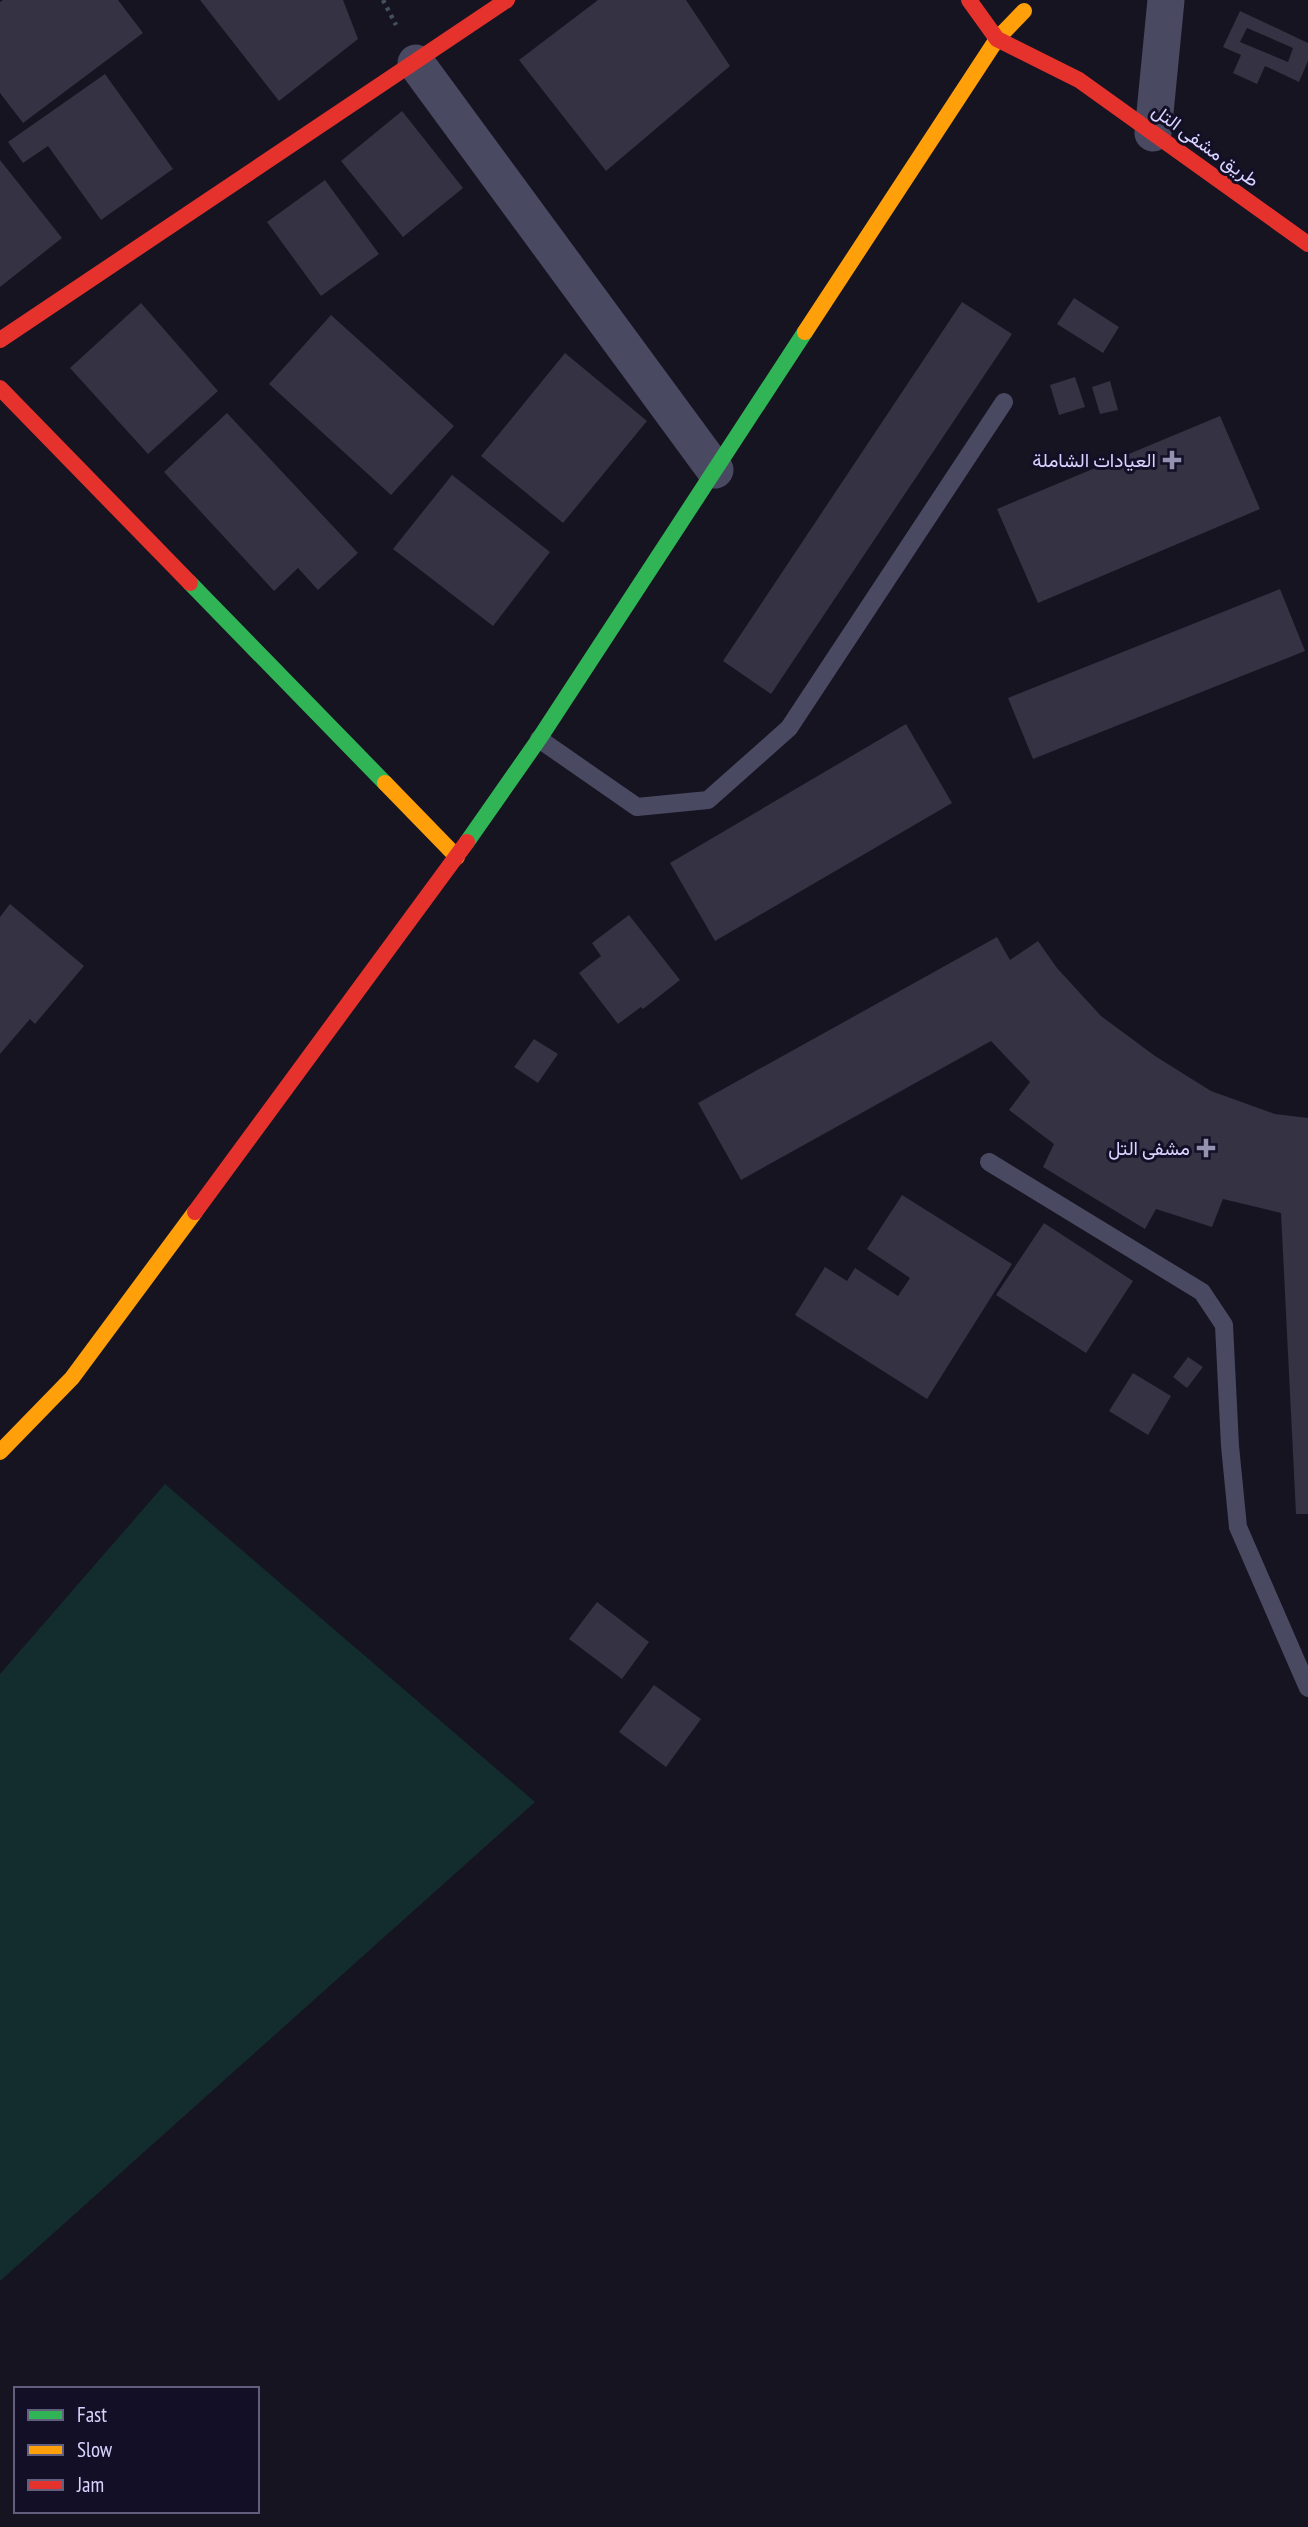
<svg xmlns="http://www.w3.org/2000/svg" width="1308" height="2527" font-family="'PT Sans Narrow',Vazirmatn,sans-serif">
<rect width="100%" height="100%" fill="#161421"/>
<path fill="#132c2d" d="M165,1484L535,1802L0,2281V1674Z"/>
<path fill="#343243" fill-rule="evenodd" d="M3,0H118L143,33L23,123L0,93V2Z
M200,0H343L358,39L279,101Z
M598,0H686L730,66L606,171L519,60Z
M1240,11L1308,43V61L1299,82L1265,66L1257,84L1233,73L1241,55L1223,47ZM1247,28L1293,48L1288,62L1240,42Z
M105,74L173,169L101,220L48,146L23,163L8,142Z
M402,111L463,188L403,237L341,161Z
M0,160L62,238L0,287Z
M325,180L379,254L321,296L267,222Z
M1074,298L1119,327L1103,353L1057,324Z
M962,302L1012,334L771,694L723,661Z
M141,303L218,391L148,454L70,368Z
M331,315L454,426L391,495L269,384Z
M565,353L647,421L563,523L481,456Z
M1075,377L1085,407L1059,415L1050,385Z
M1110,381L1118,410L1100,414L1092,387Z
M227,413L358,553L318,590L298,568L274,591L164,472Z
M1220,416L1260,509L1038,603L997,509Z
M452,475L550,552L493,626L393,549Z
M1280,589L1305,651L1033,759L1008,698Z
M906,724L952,803L715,941L670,863Z
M10,904L84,966L35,1024L30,1019L0,1054V917Z
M629,915L680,980L643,1009L641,1007L618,1024L579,973L601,956L592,943Z
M997,937L1010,960L1038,941L1057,968L1101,1016L1155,1056L1211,1091L1275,1114L1308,1118V1514H1296L1281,1213L1223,1199L1212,1227L1156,1209L1145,1229L1043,1167L1054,1144L1009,1110L1030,1082L991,1041L741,1180L698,1103Z
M534,1039L558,1054L538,1083L514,1067Z
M902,1195L1012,1264L927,1399L795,1315L825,1267L847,1281L855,1268L898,1296L910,1278L867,1249Z
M1044,1223L1133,1281L1086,1353L996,1295Z
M1188,1357L1203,1367L1187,1388L1173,1377Z
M1133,1373L1171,1396L1148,1435L1109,1411Z
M597,1602L649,1642L622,1679L569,1639Z
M654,1685L701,1719L666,1767L619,1732Z"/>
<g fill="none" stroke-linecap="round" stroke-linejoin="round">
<path stroke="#44505f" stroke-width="4.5" stroke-dasharray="3.5 5" stroke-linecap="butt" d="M383,0L396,25"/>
<path stroke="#4a4962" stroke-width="18" d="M539,739L637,807L708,800L789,728L1004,402
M989,1162L1202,1292L1224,1325L1230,1446L1238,1527L1308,1688"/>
<path stroke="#4a4962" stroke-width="37" d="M416,63L715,470
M1153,133L1166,0"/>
<path stroke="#30b455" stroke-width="16" d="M190,583L385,783
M467,842L539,739L805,332"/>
<path stroke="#ff9f0a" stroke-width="16" d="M805,332L997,39L1024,11
M385,783L457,857
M0,1452L72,1378L195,1212"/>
<path stroke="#e5322d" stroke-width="16" d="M969,0L997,39L1079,80L1308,244
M0,340L507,0
M0,388L190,583
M195,1212L467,842"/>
</g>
<g fill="#9591b1" stroke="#130f26" stroke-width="2.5">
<path d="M1168.5 449.5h7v7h7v7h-7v7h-7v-7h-7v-7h7z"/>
<path d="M1202.5 1137.5h7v7h7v7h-7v7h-7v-7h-7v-7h7z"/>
</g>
<g text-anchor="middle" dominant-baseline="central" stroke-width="6" stroke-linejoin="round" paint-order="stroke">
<g font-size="19" fill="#d9d4ff" stroke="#130f26">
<text transform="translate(1206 145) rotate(36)">طريق مشفى التل</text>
</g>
<g font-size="19" fill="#d9d4ff" stroke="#130f26" text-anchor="end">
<text x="1156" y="460">العيادات الشاملة</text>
<text x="1190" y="1148">مشفى التل</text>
</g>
</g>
<rect x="14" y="2387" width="245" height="126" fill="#130f26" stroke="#625e7d" stroke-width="2"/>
<rect x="28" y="2410" width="35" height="10" fill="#30b455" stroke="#625e7d" stroke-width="2"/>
<text x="77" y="2422" font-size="21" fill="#d9d4ff">Fast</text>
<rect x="28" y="2445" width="35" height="10" fill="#ff9f0a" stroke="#625e7d" stroke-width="2"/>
<text x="77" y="2457" font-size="21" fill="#d9d4ff">Slow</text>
<rect x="28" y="2480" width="35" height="10" fill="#e5322d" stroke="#625e7d" stroke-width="2"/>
<text x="77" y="2492" font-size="21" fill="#d9d4ff">Jam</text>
</svg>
